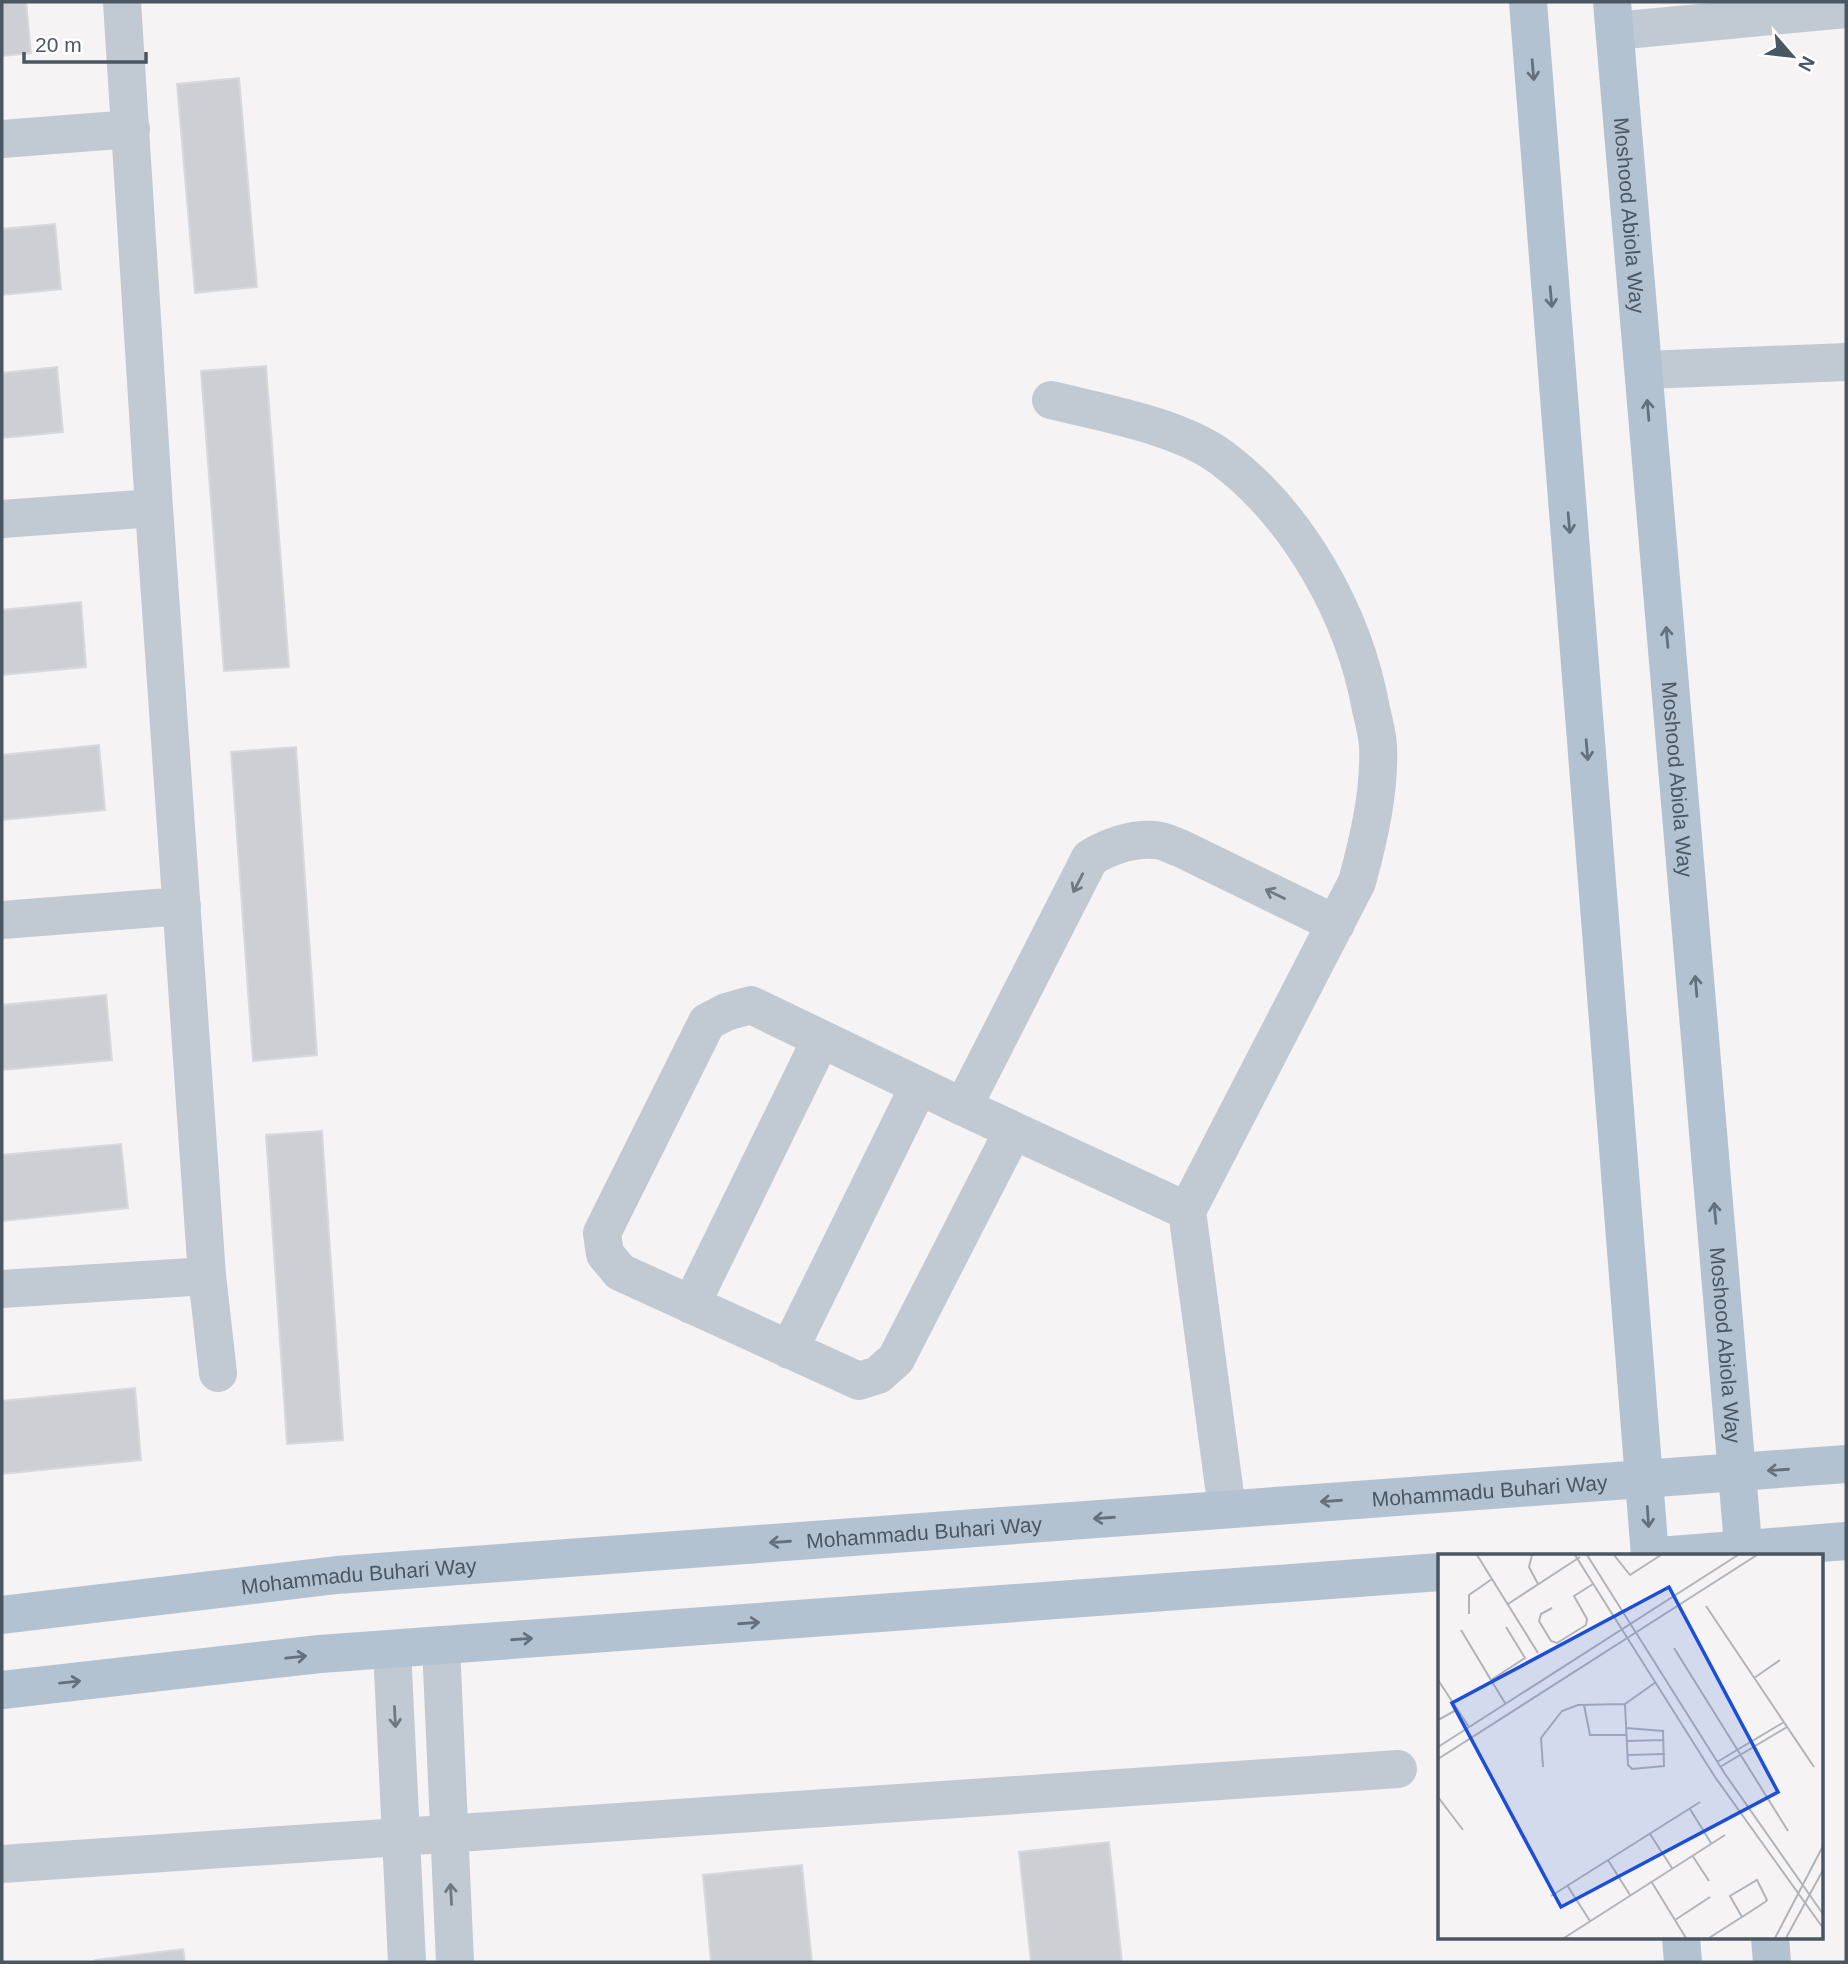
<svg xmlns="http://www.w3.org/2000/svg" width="1848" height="1964" font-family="Helvetica,sans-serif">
<rect width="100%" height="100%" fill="#f5f3f3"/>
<path fill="#cdcfd5" stroke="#d7d9de" stroke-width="2" d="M2,2H26L31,53L2,56Z
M239,78L257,287L195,293L177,84Z
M55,224L61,289L2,295V229Z
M266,366L289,667L224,671L201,371Z
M57,367L63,432L2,438V373Z
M81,602L86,667L2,675V610Z
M99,745L105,810L2,820V755Z
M296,747L317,1055L253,1061L231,752Z
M106,995L112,1060L2,1070V1005Z
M322,1131L343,1440L287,1444L266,1135Z
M121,1144L128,1208L2,1221V1155Z
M135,1388L141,1460L2,1474V1401Z
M1109,1842L1122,1962H1031L1019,1852Z
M802,1865L812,1962H711L703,1875Z
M183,1949L185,1962H96L95,1960Z"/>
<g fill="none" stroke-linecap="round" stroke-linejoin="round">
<path stroke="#c1cad2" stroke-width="38" d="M122,2L154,508L207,1276L218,1373
M1615,31L1846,9
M2,139L131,129
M1645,370L1846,362
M1051,400C1103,413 1179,426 1222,458C1299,516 1354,615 1371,709C1374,721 1377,733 1378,745C1380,791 1369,838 1357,882L1187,1211L1227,1509
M2,519L154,508
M2,920L182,906
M963,1107L1090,858C1108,847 1132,838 1154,840C1162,840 1172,845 1180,848L1336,924
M1013,1131L896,1359L878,1375L859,1381L620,1272L605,1254L602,1233L707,1022L726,1012L751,1005L963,1107L1187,1211
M2,1289L207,1276
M691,1305L821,1039
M789,1350L919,1086
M441,1645L455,1962
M392,1649L407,1962
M2,1864L1398,1769"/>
<g stroke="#b3c2d1" stroke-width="38">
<path d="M1528,2L1650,1556"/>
<path id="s1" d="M1612,2L1744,1556"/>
<path d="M1659,1556L1846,1541"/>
<path id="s2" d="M2,1615L337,1575L1846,1464"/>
<path d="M2,1690L320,1654L1440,1572"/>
<path d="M1681,1938L1683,1962"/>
<path d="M1770,1938L1772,1962"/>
</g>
</g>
<defs><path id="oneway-shaft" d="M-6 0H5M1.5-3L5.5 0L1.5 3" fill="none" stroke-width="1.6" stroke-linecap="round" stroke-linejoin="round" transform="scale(1.75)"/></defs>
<g stroke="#64717d">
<use href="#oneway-shaft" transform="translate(1533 70) rotate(85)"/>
<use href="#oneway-shaft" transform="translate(1551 297) rotate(85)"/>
<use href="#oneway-shaft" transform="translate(1648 410) rotate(-95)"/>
<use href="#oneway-shaft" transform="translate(1569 523) rotate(85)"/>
<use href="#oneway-shaft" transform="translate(1667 637) rotate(-95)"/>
<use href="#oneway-shaft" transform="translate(1587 750) rotate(85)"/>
<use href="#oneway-shaft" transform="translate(1696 986) rotate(-95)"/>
<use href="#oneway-shaft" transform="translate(1715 1213) rotate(-95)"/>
<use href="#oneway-shaft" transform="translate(1778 1470) rotate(176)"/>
<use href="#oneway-shaft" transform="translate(1331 1501) rotate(176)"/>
<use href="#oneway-shaft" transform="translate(1648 1517) rotate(86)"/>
<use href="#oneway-shaft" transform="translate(1104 1518) rotate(176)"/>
<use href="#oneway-shaft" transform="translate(780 1542) rotate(176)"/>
<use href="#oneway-shaft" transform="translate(749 1623) rotate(-4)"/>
<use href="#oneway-shaft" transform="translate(522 1639) rotate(-4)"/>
<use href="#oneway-shaft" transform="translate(296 1657) rotate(-6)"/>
<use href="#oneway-shaft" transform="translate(70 1682) rotate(-6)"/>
</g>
<g stroke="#6e7983">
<use href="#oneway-shaft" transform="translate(1078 883) rotate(117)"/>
<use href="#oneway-shaft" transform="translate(1275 894) rotate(-154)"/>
<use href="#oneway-shaft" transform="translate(395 1717) rotate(87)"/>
<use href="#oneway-shaft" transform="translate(451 1894) rotate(-93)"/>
</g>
<g text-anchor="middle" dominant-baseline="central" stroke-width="7" stroke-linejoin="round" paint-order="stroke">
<g font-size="21" fill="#4a5661" stroke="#fff">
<text stroke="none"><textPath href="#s1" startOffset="214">Moshood Abiola Way</textPath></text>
<text stroke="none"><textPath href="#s1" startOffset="780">Moshood Abiola Way</textPath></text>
<text stroke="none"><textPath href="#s1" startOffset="1348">Moshood Abiola Way</textPath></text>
<text stroke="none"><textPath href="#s2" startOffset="1493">Mohammadu Buhari Way</textPath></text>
<text stroke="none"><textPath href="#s2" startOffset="926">Mohammadu Buhari Way</textPath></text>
<text stroke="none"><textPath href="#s2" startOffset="359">Mohammadu Buhari Way</textPath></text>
</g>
</g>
<g transform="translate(1438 1554)">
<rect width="385" height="385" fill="#f5f3f3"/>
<path fill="none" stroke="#b1b4b9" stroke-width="2" d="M39,1L100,99M94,1L91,13L100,30M137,1L277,223L385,374M149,1L287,220L385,360M176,1L192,21L223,1M70,50L142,3M268,52L376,213M114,54L103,60L101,67L113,87L119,89L148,71L149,65L136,42L155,30M31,60V41L54,25M23,76L53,126L87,104L68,73M236,94L350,277M316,124L342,106M0,126L31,173M53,126L67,149M187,150L190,211L194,215L226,212L225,177L188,174M146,151L152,181H189M0,166L20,155M189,187L226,186M0,193L300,1M189,201L227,200M0,205L319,1M279,208L346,168M105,213L103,184L124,157L140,151L187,150L218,128M282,213L349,173M0,243L25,276M252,255L273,289M212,280L234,314M254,301L271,327M170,306L192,341M213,327L248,384M129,331L152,367M113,342L262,248M237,366L272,343M126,384L287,281M271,384L304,363L327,348L329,346L319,326L292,342L304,363M337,384L385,292M348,384L385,316"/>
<path fill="#1d4ed8" fill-opacity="0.15" stroke="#1d4ed8" stroke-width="3.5" d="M231,33L340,238L123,353L14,149Z"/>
<rect width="385" height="385" fill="none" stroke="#4a5661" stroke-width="3.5"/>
</g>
<rect width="1848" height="1964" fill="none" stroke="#4a5661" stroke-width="7"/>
<g transform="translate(1792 56) rotate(118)" stroke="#ffffff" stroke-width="5" paint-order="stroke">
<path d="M0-5L12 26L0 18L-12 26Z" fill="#4a5661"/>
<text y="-10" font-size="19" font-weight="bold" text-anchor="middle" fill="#4a5661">N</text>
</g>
<path d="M24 52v10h122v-10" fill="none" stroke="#4a5661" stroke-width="3.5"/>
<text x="35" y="52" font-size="21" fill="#4a5661" stroke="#ffffff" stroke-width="5" paint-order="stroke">20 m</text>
</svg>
